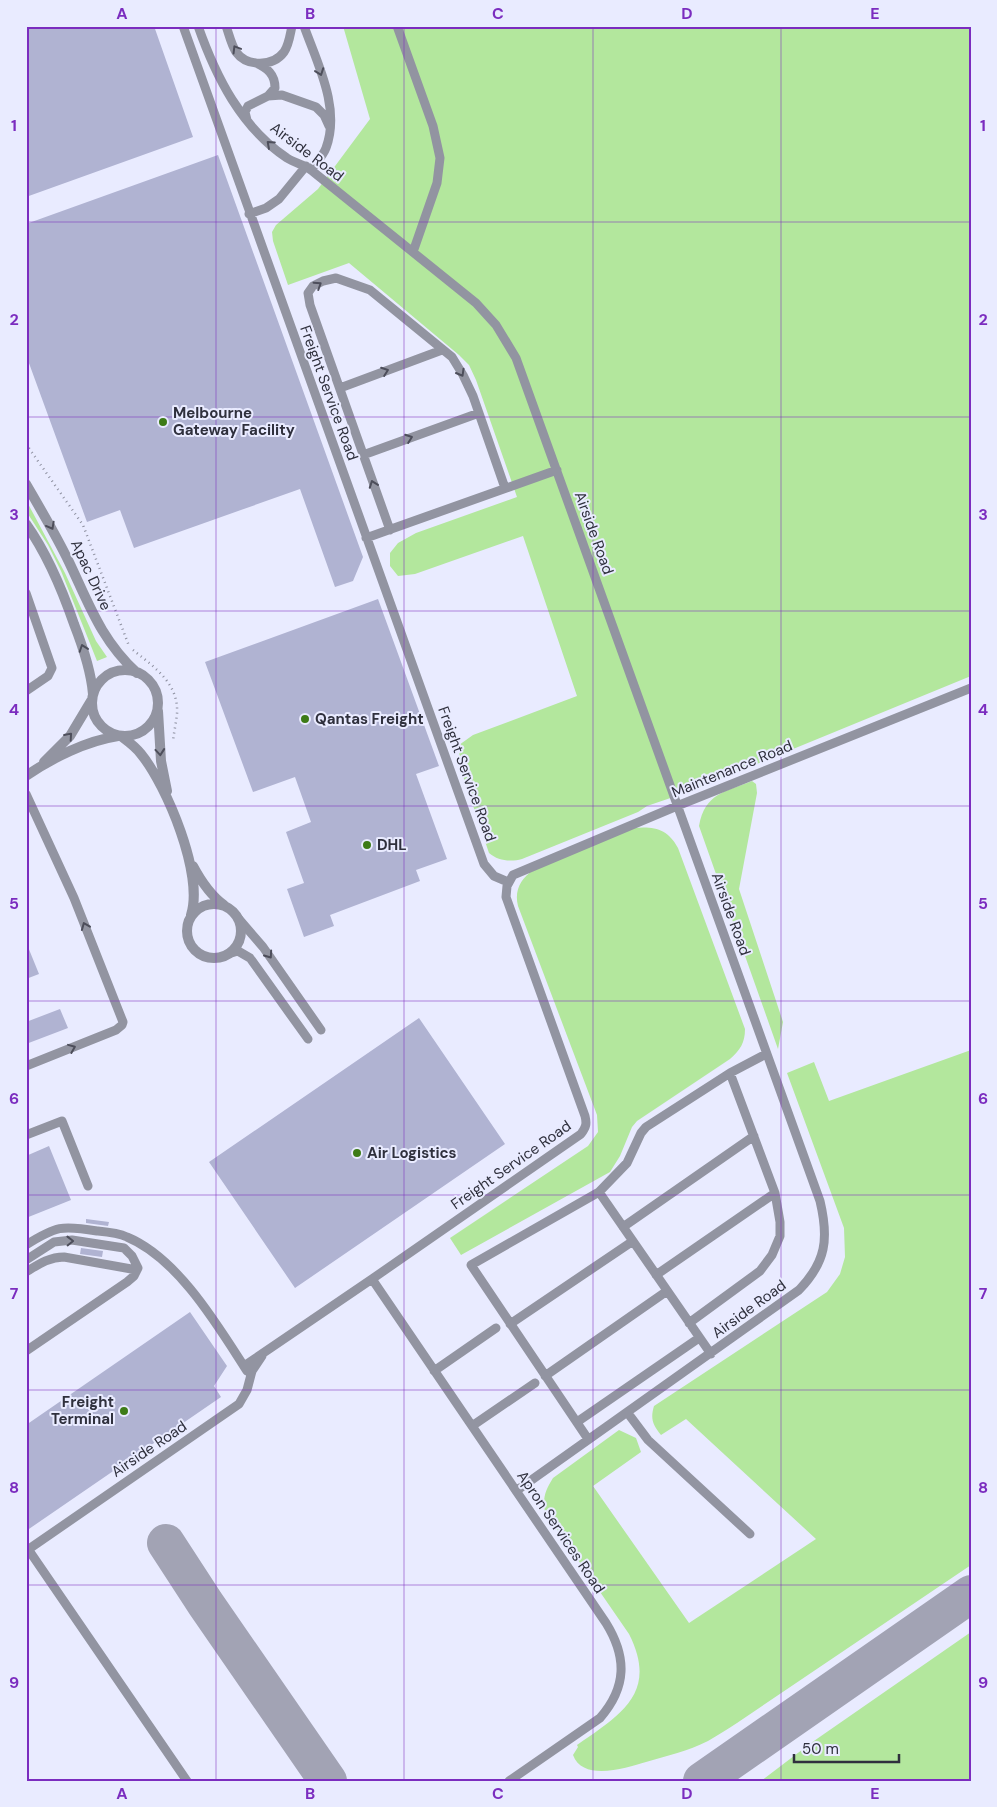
<svg xmlns="http://www.w3.org/2000/svg" width="997" height="1807" font-family="'DM Sans',sans-serif">
<rect width="100%" height="100%" fill="#e9ebff"/>
<path fill="#b3e79d" d="M343,26H971V676L691,791L647,806L638,812L522,859C511,862 498,861 489,853L460,767L459,745L473,735L577,696L523,536L415,574L398,576L390,566V553L398,543L416,533L517,497L476,380L469,365L459,355L349,263L288,285L273,241L272,232L276,225L318,189L370,119Z
M26,500L65,573L96,641L107,657L97,661L61,571L48,545L26,511Z
M752,781L756,784L757,793L739,889L783,1022L778,1049L699,826C705,793 725,792 752,781Z
M634,828C654,826 668,829 678,848L745,1029C745,1043 740,1050 730,1059L637,1121L632,1127L620,1156L610,1172L461,1255L450,1238L588,1146L598,1132L597,1115L518,906C514,890 521,879 533,870Z
M971,1050V1565L737,1723C728,1729 718,1735 708,1741C688,1751 667,1756 646,1762C626,1768 583,1782 573,1755L578,1747L577,1745C620,1715 659,1693 629,1634L545,1512C542,1498 546,1489 553,1478L619,1430L636,1438L641,1452L593,1486L689,1623L816,1539L686,1419L661,1435C653,1425 650,1419 654,1406L827,1292L840,1274L845,1257L844,1228L787,1073L814,1062L829,1101Z
M971,1632V1781H761L811,1743Z"/>
<g fill="none" stroke-linecap="round" stroke-linejoin="round">
<path stroke="#a2a3b4" stroke-width="38" d="M166,1543L205,1603L328,1781
M702,1781L971,1594"/>
</g>
<path fill="#b0b3d2" d="M26,26H154L193,137L26,197Z
M218,155L363,557L353,581L335,587L300,489L134,548L120,510L87,522L26,355V224Z
M378,599L439,766L416,774L447,859L416,870L420,881L330,915L334,926L304,937L287,889L304,883L286,832L311,822L295,777L253,792L205,662Z
M26,942L39,974L26,979Z
M60,1009L68,1028L26,1044V1022Z
M419,1018L505,1144L295,1288L209,1162Z
M49,1146L71,1200L26,1218V1156Z
M86,1219L109,1222L108,1226L86,1223Z
M81,1248L103,1251L102,1257L80,1254Z
M190,1312L227,1366L214,1386L221,1397L26,1531V1425Z"/>
<g fill="none" stroke-linecap="round" stroke-linejoin="round">
<path stroke="#8e90a0" stroke-width="2.5" stroke-dasharray="1 4" stroke-linecap="butt" d="M26,444L83,525L129,646
M133,650C154,667 179,683 177,714C176,723 174,732 173,741"/>
<path stroke="#9294a1" stroke-width="9" d="M183,26L484,864L494,876L508,882
M198,26C216,77 241,127 287,158C295,163 304,165 311,170L476,303L496,325L516,358L820,1201C829,1239 826,1262 799,1290L516,1491
M226,26C229,34 231,44 236,52C247,67 273,67 284,52C289,45 290,35 292,26
M304,26C317,63 341,108 326,148C323,156 316,163 311,170
M397,26L433,126L440,158L437,183L413,252
M256,63C267,68 275,74 275,88L268,96
M247,120L245,112L248,106L268,96L282,95L316,107L324,115L329,126
M249,214L266,208L279,199L306,166
M340,388L442,350
M363,455L479,413
M390,530L310,305L308,293L313,286L323,281L336,278L370,290L452,357L463,375L473,396L505,488
M366,538L557,470
M26,593L52,668L48,676L26,691
M26,794L74,898L123,1022L122,1025L116,1030L26,1066
M238,918L263,947L321,1030
M228,954L238,951L250,958L308,1039
M26,1135L62,1121L88,1186
M599,1192L627,1163L641,1133L646,1127L730,1073L766,1054
M623,1227L754,1136
M26,1245C56,1226 62,1225 97,1231C107,1232 118,1233 127,1237C178,1258 218,1326 247,1371
M26,1260L54,1242L72,1240L124,1248L132,1256L138,1268L134,1276L127,1282L26,1351
M26,1272C39,1264 49,1257 64,1257L137,1270
M656,1275L775,1193
M372,1279L606,1623C627,1657 627,1687 600,1718L509,1781
M689,1323L760,1271L772,1255L780,1236V1222L775,1193L730,1073
M510,1324L633,1241
M244,1366L372,1279L581,1134C586,1127 587,1124 585,1116L506,897L507,886L513,875L677,806L971,688
M434,1371L496,1328
M545,1376L667,1291
M627,1412L648,1440L750,1534
M577,1422L699,1338
M472,1426L535,1383
M588,1439L471,1265L599,1192L711,1354
M28,1549L187,1781
M26,1551L239,1404L247,1390L252,1371L262,1356"/>
<path stroke="#9294a1" stroke-width="10" d="M26,484C41,510 56,535 69,562C89,604 101,640 137,673
M26,524C48,555 62,589 74,624C83,647 91,670 93,694
M92 703a33 33 0 1 1 66 0a33 33 0 1 1-66 0Z
M158,711L161,761L167,791
M121,736C129,742 136,747 141,754C167,786 204,875 191,915
M44,762L70,736L91,701
M26,776C52,758 86,741 118,736
M193,866C201,881 210,895 224,905
M187 931a27 27 0 1 1 54 0a27 27 0 1 1-54 0Z"/>
</g>
<defs><path id="oneway-chevron" d="M-2-3.5L2.5 0L-2 3.5" fill="none" stroke-width="1.6" stroke-linecap="round" stroke-linejoin="round" transform="scale(1.25)"/></defs>
<g stroke="#4d4e5b">
<use href="#oneway-chevron" transform="translate(236 49) rotate(-121)"/>
<use href="#oneway-chevron" transform="translate(320 72) rotate(70)"/>
<use href="#oneway-chevron" transform="translate(270 144) rotate(-138)"/>
<use href="#oneway-chevron" transform="translate(318 285) rotate(-33)"/>
<use href="#oneway-chevron" transform="translate(385 371) rotate(-20)"/>
<use href="#oneway-chevron" transform="translate(461 373) rotate(60)"/>
<use href="#oneway-chevron" transform="translate(409 438) rotate(-20)"/>
<use href="#oneway-chevron" transform="translate(373 484) rotate(-110)"/>
<use href="#oneway-chevron" transform="translate(51 526) rotate(61)"/>
<use href="#oneway-chevron" transform="translate(83 648) rotate(-109)"/>
<use href="#oneway-chevron" transform="translate(69 736) rotate(-49)"/>
<use href="#oneway-chevron" transform="translate(160 752) rotate(85)"/>
<use href="#oneway-chevron" transform="translate(85 926) rotate(-112)"/>
<use href="#oneway-chevron" transform="translate(269 955) rotate(55)"/>
<use href="#oneway-chevron" transform="translate(72 1048) rotate(-22)"/>
<use href="#oneway-chevron" transform="translate(70 1241) rotate(-1)"/>
</g>
<path fill="none" stroke="#7b2cbf" stroke-width="1" stroke-opacity="0.55" d="M216,26V1781M404,26V1781M593,26V1781M781,26V1781M26,222H971M26,417H971M26,611H971M26,806H971M26,1001H971M26,1195H971M26,1390H971M26,1585H971"/>
<g fill="#3d7b17" stroke="#e9ebff" stroke-width="2">
<circle cx="163" cy="422" r="5"/>
<circle cx="305" cy="719" r="5"/>
<circle cx="367" cy="845" r="5"/>
<circle cx="357" cy="1153" r="5"/>
<circle cx="124" cy="1411" r="5"/>
</g>
<g text-anchor="middle" dominant-baseline="central" stroke-width="4" stroke-linejoin="round" paint-order="stroke">
<g font-size="15" fill="#2f303d" stroke="#e9ebff">
<text transform="translate(307 152) rotate(37)">Airside Road</text>
<text transform="translate(329 393) rotate(70)">Freight Service Road</text>
<text transform="translate(594 533) rotate(70)">Airside Road</text>
<text transform="translate(91 575) rotate(65)">Apac Drive</text>
<text transform="translate(732 769) rotate(-22)">Maintenance Road</text>
<text transform="translate(467 774) rotate(70)">Freight Service Road</text>
<text transform="translate(731 914) rotate(70)">Airside Road</text>
<text transform="translate(511 1165) rotate(-35)">Freight Service Road</text>
<text transform="translate(749 1309) rotate(-36)">Airside Road</text>
<text transform="translate(149 1449) rotate(-34)">Airside Road</text>
<text transform="translate(561 1532) rotate(56)">Apron Services Road</text>
</g>
<g font-size="15" font-weight="bold" fill="#2f303d" stroke="#e9ebff" text-anchor="start">
<text x="173" y="413">Melbourne<tspan x="173" dy="17">Gateway Facility</tspan></text>
<text x="315" y="719">Qantas Freight</text>
<text x="377" y="845">DHL</text>
<text x="367" y="1153">Air Logistics</text>
<text x="114" y="1402" text-anchor="end">Freight<tspan x="114" dy="17">Terminal</tspan></text>
</g>
</g>
<rect width="997" height="1807" fill="none" stroke="#e9ebff" stroke-width="55"/>
<path d="M794 1754v8h105v-8" fill="none" stroke="#2f303d" stroke-width="2.5"/>
<text x="802" y="1754" font-size="15" fill="#2f303d" stroke="#e9ebff" stroke-width="4" paint-order="stroke">50 m</text>
<rect x="28" y="28" width="942" height="1752" fill="none" stroke="#7b2cbf" stroke-width="2"/>
<g font-size="16" text-anchor="middle" font-weight="bold" fill="#7b2cbf">
<text x="122" y="19">A</text>
<text x="310" y="19">B</text>
<text x="498" y="19">C</text>
<text x="687" y="19">D</text>
<text x="875" y="19">E</text>
<text x="14" y="131">1</text>
<text x="983" y="131">1</text>
<text x="14" y="325">2</text>
<text x="983" y="325">2</text>
<text x="14" y="520">3</text>
<text x="983" y="520">3</text>
<text x="14" y="715">4</text>
<text x="983" y="715">4</text>
<text x="14" y="909">5</text>
<text x="983" y="909">5</text>
<text x="14" y="1104">6</text>
<text x="983" y="1104">6</text>
<text x="14" y="1299">7</text>
<text x="983" y="1299">7</text>
<text x="14" y="1493">8</text>
<text x="983" y="1493">8</text>
<text x="14" y="1688">9</text>
<text x="983" y="1688">9</text>
<text x="122" y="1799">A</text>
<text x="310" y="1799">B</text>
<text x="498" y="1799">C</text>
<text x="687" y="1799">D</text>
<text x="875" y="1799">E</text>
</g>
</svg>
